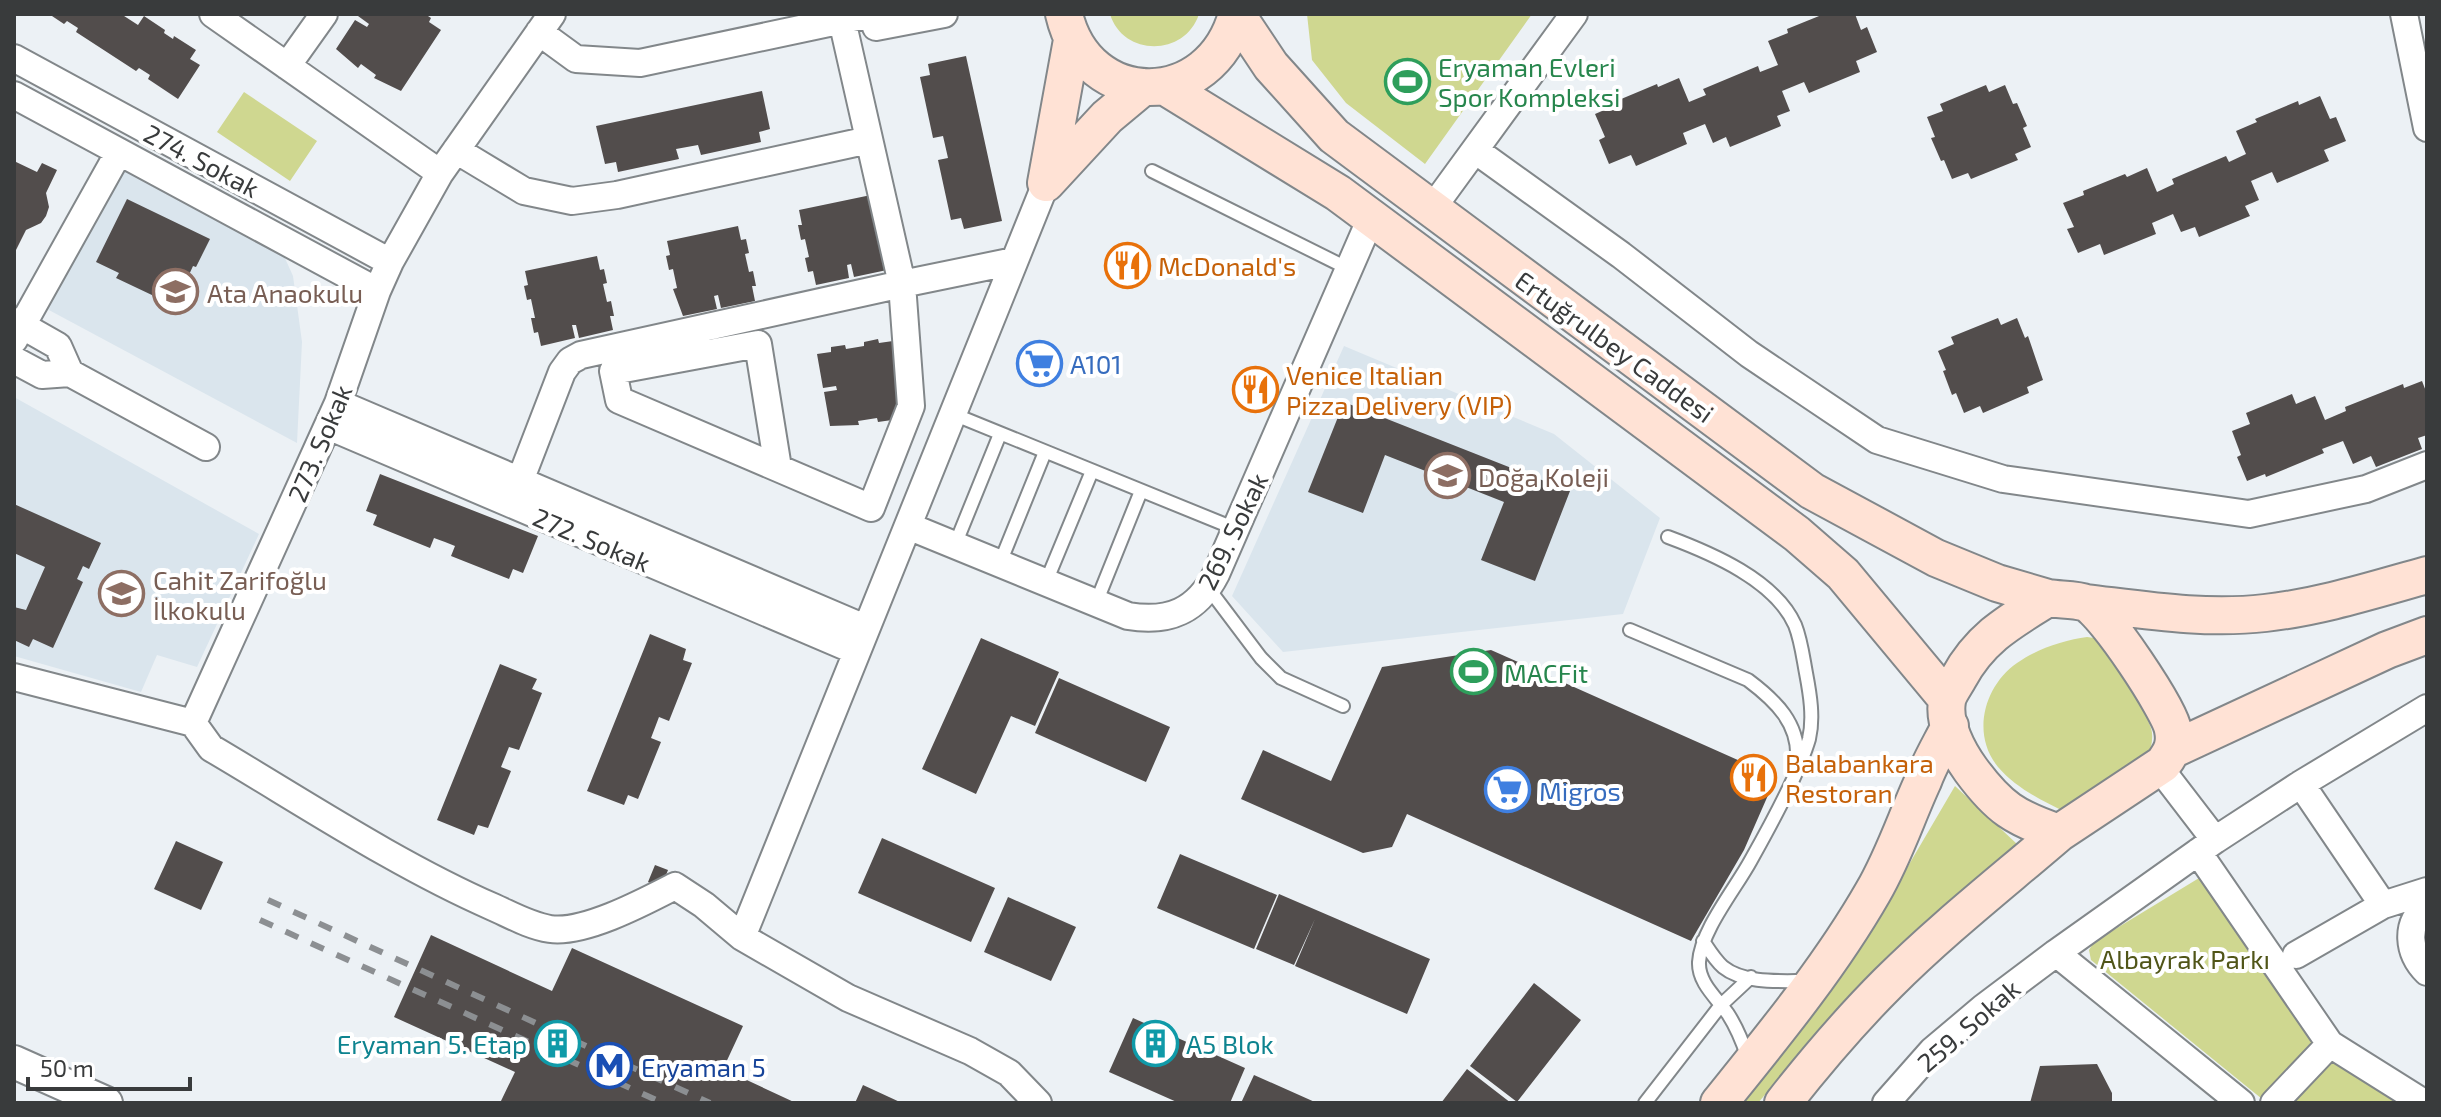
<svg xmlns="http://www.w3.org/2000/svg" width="2441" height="1117" font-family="'Exo 2',sans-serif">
<rect width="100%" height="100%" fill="#ecf1f5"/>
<path fill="#dae5ed" d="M123,169L284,256L293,276L302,342L297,443L47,309Z
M1344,346L1554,434L1660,518L1623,614L1283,652L1232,596Z
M14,397L259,534L197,667L157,655L141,692L14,656Z"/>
<path fill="#cfd790" d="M1110,14H1199C1185,57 1123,57 1110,14Z
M1307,14H1532L1425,164L1346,103L1312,60Z
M244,92L317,141L290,181L217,132Z
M2087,637L2101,639C2118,667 2140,697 2151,728C2154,738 2151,749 2147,759L2065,812C2041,800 2016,788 1998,767C1971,734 1984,686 2017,663C2036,649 2065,640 2087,637Z
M1955,786L2017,844L1924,923L1827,1021L1758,1103H1739L1853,960Z
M2204,875L2308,1034L2407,1103H2267L2091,960L2089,950L2094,942Z"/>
<path fill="#524d4c" d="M49,14H121L138,25L144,16L165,30L164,33L173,39L174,36L196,50L190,59L200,65L178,99L148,79L150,75L139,68L136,71L76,32L78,28L67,21L64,24Z
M359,14H425L431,18L429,22L441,30L401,91L374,78L376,75L361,64L358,68L336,49L355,20L367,27L369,24L358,16Z
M1824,14H1855L1861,30L1867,27L1877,52L1856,61L1860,72L1809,93L1804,82L1782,91L1790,111L1777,116L1781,126L1730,147L1726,137L1713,143L1705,124L1683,133L1687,144L1636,166L1631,155L1609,164L1599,140L1605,137L1595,114L1616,105L1614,102L1657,84L1658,87L1679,78L1689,102L1706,95L1703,89L1758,66L1760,72L1778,65L1768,41L1788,33L1787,29Z
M966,56L1002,221L964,229L961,218L951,220L938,160L948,158L943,136L933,138L920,77L930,75L928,64Z
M1986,85L1989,92L2005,85L2013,104L2017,103L2027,126L2023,128L2031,147L2015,154L2018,160L1971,179L1968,173L1952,179L1944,160L1941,161L1931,138L1935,137L1927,117L1943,111L1940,104Z
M762,91L770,129L759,132L761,142L701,155L698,145L676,149L679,159L618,172L616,162L605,164L596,126Z
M2320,96L2330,119L2336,117L2346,141L2324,150L2329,161L2277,183L2272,172L2251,181L2259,200L2245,206L2250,216L2199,237L2195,227L2181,232L2173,214L2152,223L2156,234L2104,255L2100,244L2078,253L2067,229L2074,227L2063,203L2084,195L2083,191L2125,174L2127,177L2147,168L2157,192L2174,184L2172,179L2226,156L2229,162L2246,154L2236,131L2257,122L2255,119L2298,101L2299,105Z
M14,161L37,172L42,163L57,170L46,193L49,207L46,216L41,223L26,230L14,254Z
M871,195L887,270L854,277L851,264L847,265L849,278L816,285L813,271L808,272L805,258L809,257L805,239L801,240L798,225H802L799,210Z
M127,199L210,239L196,267L193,266L188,277L190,278L179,302L156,291L154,296L116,278L119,273L96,262Z
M738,226L741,240L746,239L749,253L745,254L749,272L753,271L756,286H752L755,301L721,308L718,295L714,296L717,309L683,316L673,289L677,288L673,269L669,270L666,256L670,255L667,241Z
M597,256L600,270L604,269L607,283L603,284L607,302L611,301L614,316H610L613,330L579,338L576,325H572L575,338L541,346L538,332L534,333L531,318H535L531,299L527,300L524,286L528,285L525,271Z
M1998,318L2001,325L2017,318L2025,338L2028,336L2043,380L2027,387L2029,393L1983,413L1980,406L1964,413L1956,393L1952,395L1943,371L1946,370L1938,351L1954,344L1951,337Z
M878,339L879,343L893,341L906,413L891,416L892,420L878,422L877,418L858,421L859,425L830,426L824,392L837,390L836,386L823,388L817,354L831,352V347L845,345L846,349L864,346V342Z
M2422,381L2427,394V435L2418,438L2422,449L2376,467L2371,456L2353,464L2343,441L2322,449L2324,453L2266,477L2265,474L2247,481L2237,457L2241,455L2232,431L2250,424L2246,413L2292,394L2296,404L2315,396L2325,420L2346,411L2345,407L2403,384L2404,388Z
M1344,402L1570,491L1535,581L1481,560L1504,502L1385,455L1363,513L1308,492Z
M380,474L538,536L523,573L513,569L509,579L451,556L455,546L445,542L434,538L430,548L373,525L377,515L366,511Z
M14,504L101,543L89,569L83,566L77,579L83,582L53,648L33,639L29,647L14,640V607L26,610L45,567L14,553Z
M650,634L686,649L683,660L692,663L669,721L659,717L651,738L661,742L638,799L628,795L624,805L587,791Z
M981,638L1059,672L1035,726L1011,716L976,794L922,769Z
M1491,650L1776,777L1744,850L1691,941L1407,814L1392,847L1363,853L1241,799L1263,750L1331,781L1382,667Z
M500,664L537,679L532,689L542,693L519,750L509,747L501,767L511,771L488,828L478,825L474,835L437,820Z
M1059,678L1170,727L1146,782L1035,733Z
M882,838L995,888L971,942L858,893Z
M176,841L223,862L201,910L154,889Z
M1180,854L1277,895L1254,949L1157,908Z
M655,865L668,870L661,888L648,882Z
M1279,894L1430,959L1407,1014L1295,966L1315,919L1294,965L1256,949Z
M1008,897L1076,927L1051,981L984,952Z
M431,935L552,991L572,948L743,1026L723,1069L796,1103H500L515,1072L394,1017Z
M1534,983L1581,1020L1517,1102L1470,1066Z
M1133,1018L1245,1068L1230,1103H1179L1109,1072Z
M2097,1064L2112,1093V1103H2030L2040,1066Z
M1467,1069L1511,1103H1441Z
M1254,1075L1317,1103H1241Z
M863,1085L902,1103H855Z"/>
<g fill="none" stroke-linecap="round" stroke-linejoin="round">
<defs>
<path id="service" d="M1152,171L1349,269
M953,414L1236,529
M1668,537C1711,553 1775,580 1795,625C1801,640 1803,657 1806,673C1810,694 1814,718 1809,739C1799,773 1769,828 1751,860C1736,888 1701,930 1699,962C1698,983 1717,998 1728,1014C1737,1028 1743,1043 1748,1058
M955,545L1000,434
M1000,563L1045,452
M1046,582L1092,471
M1209,589L1261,658L1281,678L1343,706
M1096,603L1141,491
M1630,630L1748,680C1776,701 1800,724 1797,761
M1703,941C1709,950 1715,960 1723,967C1744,984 1781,981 1806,981
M1645,1103L1721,1005L1751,977"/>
<path id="minor" d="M213,14L440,173
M873,14L876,27L944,14
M2404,14L2427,128
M539,32L576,59L640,63L871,14
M14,58L390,262
M287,66L324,14
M14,95L377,291
M456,150L524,191L572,201L617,195L869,140
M1475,150L1621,255L1749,354L1877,440L2003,479L2249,514L2366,489L2427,465
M1431,210L1574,14
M14,321L58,346L70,373L42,375L14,360
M14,340L119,152
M70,373L206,447
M338,403L865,628
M328,426L856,651
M778,468L758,344L613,371L619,400L871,508L911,406L902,284L1014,261
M511,504L562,372L570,361L581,355L902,284L842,20
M908,526L1128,616C1169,623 1197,611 1216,574L1371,218
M14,677L193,723L338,403L377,291L390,262L440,173L552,14
M193,723L211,748C301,801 397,865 493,907C511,915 530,926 550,929C584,934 644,902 675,886L704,905L742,937L848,998L970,1051L1009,1073L1038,1103
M2159,767L2215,840
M2301,784L2383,905
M2198,852L2330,1044L2424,1103
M2427,906C2404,924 2408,953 2427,972
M742,937L1046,183
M2056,953L2241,1103
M2296,955L2383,905L2427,891
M1886,1103L1932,1051L1983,1008L2056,953L2215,840L2301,784L2427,708
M2274,1103L2330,1044"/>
<path id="tertiary" d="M14,1062L106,1103"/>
<path id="secondary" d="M1064,14C1087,112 1211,111 1237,14
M1237,15L1271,66L1334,136L1812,491L1936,558L1997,583L2048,598
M1072,40L1046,183L1107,117L1143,87
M1164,86L1338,193L1797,534L1843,574L1947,699
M2048,598C2059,600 2076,599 2086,603C2104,611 2170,710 2173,730C2176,745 2171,753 2163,764L2059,833C2015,818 1999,808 1971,770C1958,752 1943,724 1947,701C1948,694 1954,686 1958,679C1980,638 2009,622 2048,598Z
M2086,603C2145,610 2205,620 2265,613C2320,607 2373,590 2427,575
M2174,749L2387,650L2427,635
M1719,1103C1773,1036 1830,967 1873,892C1894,856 1906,818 1923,781C1930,762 1941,744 1950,726
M1783,1103C1816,1061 1850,1021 1888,983C1942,929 2002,882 2059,833"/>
</defs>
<use href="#service" stroke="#82878a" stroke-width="16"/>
<use href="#minor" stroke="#82878a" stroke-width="30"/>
<use href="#tertiary" stroke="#82878a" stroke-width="36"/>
<use href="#secondary" stroke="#82878a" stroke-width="40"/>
<use href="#service" stroke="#fff" stroke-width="12"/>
<use href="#minor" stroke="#fff" stroke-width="26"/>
<use href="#tertiary" stroke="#fff" stroke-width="32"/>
<use href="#secondary" stroke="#ffe2d5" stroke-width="36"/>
<path stroke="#8c8f92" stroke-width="6" stroke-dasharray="14 14" stroke-linecap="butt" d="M268,900L710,1103
M260,920L663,1103"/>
</g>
<defs>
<symbol id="stadium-ring" viewBox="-11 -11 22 22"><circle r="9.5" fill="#fff" stroke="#2e9e5b" stroke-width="1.5"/><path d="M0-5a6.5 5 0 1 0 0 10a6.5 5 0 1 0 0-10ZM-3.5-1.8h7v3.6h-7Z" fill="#2e9e5b"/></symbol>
<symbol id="restaurant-ring" viewBox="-11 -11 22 22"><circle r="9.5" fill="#fff" stroke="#e8710a" stroke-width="1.5"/><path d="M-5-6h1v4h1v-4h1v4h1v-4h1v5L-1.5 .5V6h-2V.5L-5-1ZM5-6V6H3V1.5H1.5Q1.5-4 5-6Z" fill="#e8710a"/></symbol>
<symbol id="school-ring" viewBox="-11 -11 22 22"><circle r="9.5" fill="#fff" stroke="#8d6e63" stroke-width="1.5"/><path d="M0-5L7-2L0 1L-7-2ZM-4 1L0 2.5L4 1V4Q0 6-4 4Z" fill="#8d6e63"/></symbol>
<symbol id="supermarket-ring" viewBox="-11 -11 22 22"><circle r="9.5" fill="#fff" stroke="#3f7fe0" stroke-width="1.5"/><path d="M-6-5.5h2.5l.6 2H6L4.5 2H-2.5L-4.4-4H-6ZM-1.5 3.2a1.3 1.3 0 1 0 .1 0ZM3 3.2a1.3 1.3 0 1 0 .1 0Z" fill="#3f7fe0"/></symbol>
<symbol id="building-ring" viewBox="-11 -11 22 22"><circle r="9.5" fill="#fff" stroke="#0f9aa8" stroke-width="1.5"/><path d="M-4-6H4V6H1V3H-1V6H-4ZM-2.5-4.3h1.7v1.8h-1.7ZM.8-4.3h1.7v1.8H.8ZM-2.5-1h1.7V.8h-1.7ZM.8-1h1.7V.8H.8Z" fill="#0f9aa8"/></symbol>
<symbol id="metro-ring" viewBox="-11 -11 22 22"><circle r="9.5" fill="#fff" stroke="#1a4fb4" stroke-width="1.5"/><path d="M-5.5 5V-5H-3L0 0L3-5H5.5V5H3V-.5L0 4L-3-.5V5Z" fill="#1a4fb4"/></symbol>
</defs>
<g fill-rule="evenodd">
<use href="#stadium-ring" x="1382" y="56" width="51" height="51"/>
<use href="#restaurant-ring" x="1102" y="240" width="51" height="51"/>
<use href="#school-ring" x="150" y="266" width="51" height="51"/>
<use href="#supermarket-ring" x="1014" y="338" width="51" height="51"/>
<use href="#restaurant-ring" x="1230" y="364" width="51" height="51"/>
<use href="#school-ring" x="1422" y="450" width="51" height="51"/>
<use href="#school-ring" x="96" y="568" width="51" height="51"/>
<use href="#stadium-ring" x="1448" y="646" width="51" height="51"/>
<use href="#restaurant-ring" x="1728" y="752" width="51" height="51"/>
<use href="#supermarket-ring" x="1482" y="764" width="51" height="51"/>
<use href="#building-ring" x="532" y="1018" width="51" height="51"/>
<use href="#building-ring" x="1130" y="1018" width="51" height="51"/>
<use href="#metro-ring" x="584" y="1040" width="51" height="51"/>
</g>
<g text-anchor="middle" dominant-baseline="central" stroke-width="8" stroke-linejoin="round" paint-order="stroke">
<g font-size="26" fill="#27864d" stroke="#fff" text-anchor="start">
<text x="1438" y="66">Eryaman Evleri<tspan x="1438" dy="30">Spor Kompleksi</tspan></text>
<text x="1504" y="672">MACFit</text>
</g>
<g font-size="26" fill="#393b3c" stroke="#fff">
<text transform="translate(202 160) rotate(28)">274. Sokak</text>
<text transform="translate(1615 346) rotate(36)">Ertuğrulbey Caddesi</text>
<text transform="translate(319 443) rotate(-67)">273. Sokak</text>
<text transform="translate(1232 531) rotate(-64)">269. Sokak</text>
<text transform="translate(592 539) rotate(23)">272. Sokak</text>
<text transform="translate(1968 1025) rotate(-41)">259. Sokak</text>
</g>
<g font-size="26" fill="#c56008" stroke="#fff" text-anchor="start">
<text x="1158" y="265">McDonald's</text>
<text x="1286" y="374">Venice Italian<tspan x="1286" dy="30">Pizza Delivery (VIP)</tspan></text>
<text x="1785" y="762">Balabankara<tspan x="1785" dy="30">Restoran</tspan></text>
</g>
<g font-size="26" fill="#785e54" stroke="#fff" text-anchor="start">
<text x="207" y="292">Ata Anaokulu</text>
<text x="1478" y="476">Doğa Koleji</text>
<text x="153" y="579">Cahit Zarifoğlu<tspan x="153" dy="30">İlkokulu</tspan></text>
</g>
<g font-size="26" fill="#366cbe" stroke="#fff" text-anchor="start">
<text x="1070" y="363">A101</text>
<text x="1539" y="790">Migros</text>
</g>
<g font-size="26" fill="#505518" stroke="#fff">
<text x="2185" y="958">Albayrak Parkı</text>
</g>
<g font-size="26" fill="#0d838f" stroke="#fff" text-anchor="end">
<text x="527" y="1043">Eryaman 5. Etap</text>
<text x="1186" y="1043" text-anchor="start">A5 Blok</text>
</g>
<g font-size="26" fill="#164399" stroke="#fff" text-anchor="start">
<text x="641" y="1066">Eryaman 5</text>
</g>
</g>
<rect width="2441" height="1117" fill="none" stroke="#393b3c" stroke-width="32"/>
<path d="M28 1077v12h162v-12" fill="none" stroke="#393b3c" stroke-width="4"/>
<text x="40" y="1077" font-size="24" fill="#393b3c" stroke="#ffffff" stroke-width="6" paint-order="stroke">50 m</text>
</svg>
